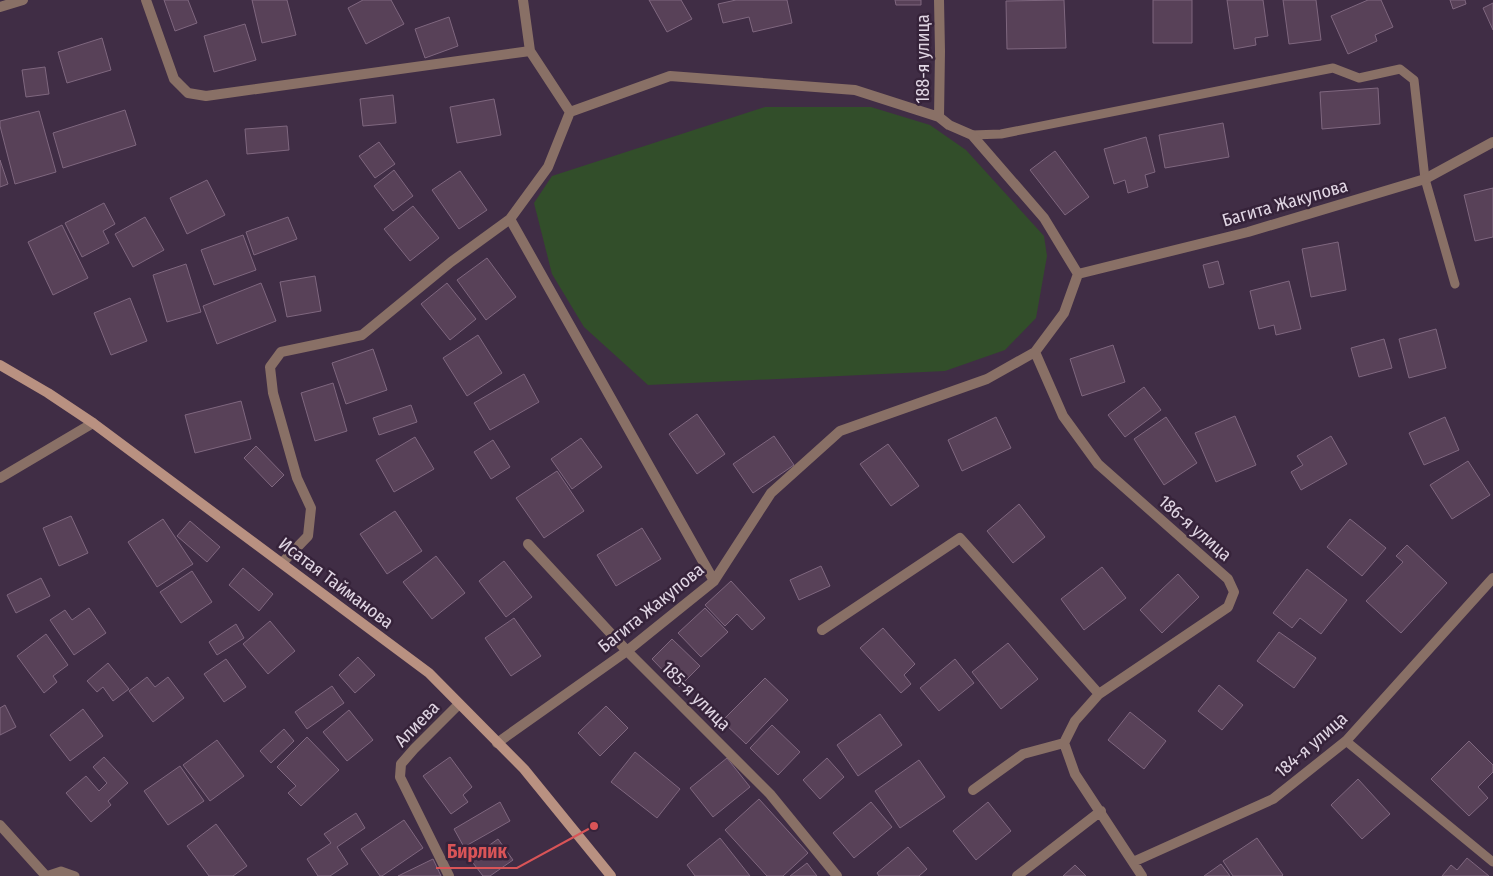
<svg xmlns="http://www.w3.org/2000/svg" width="1493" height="876" font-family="'Fira Sans Condensed',sans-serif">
<rect width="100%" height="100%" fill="#402d45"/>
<path fill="#324e2a" d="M765,107H871L930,125L966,150L1044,236L1047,256L1036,318L1005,350L945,371L648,385L584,327L552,274L534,203L552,176Z"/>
<path fill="#584158" stroke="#7f677f" d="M164,0H188L197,23L175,31Z
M252,0H287L296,35L262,43Z
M363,0H391L404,24L366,44L348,8Z
M649,0H681L692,19L667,32Z
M736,0H787L792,23L753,32L749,17L723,23L718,4Z
M895,0H921V5H896Z
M1064,0L1066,48L1007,49L1006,1Z
M1153,0H1192V43H1153Z
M1227,0H1263L1268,36L1255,38L1256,45L1234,49Z
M1283,0H1316L1321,40L1289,44Z
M1368,0H1381L1393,27L1375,35L1377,41L1348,54L1331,16Z
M1450,0H1465L1466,4L1453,9Z
M1493,3V30L1483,8Z
M449,17L458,46L425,58L415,29Z
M245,24L256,60L214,72L204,36Z
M102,38L111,70L67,83L58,52Z
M45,67L49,94L26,97L22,70Z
M1378,88L1380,124L1322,129L1320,92Z
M393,95L396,123L363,126L360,99Z
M494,99L501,135L457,143L450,107Z
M125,110L136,145L63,168L53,133Z
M39,111L56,172L15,184L0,126V121Z
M1223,123L1229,157L1165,168L1159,135Z
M287,126L289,150L247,154L245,129Z
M1146,137L1155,172L1145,175L1148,187L1128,193L1125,180L1114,184L1104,149Z
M379,142L395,164L375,178L359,156Z
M1055,151L1089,197L1065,215L1030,170Z
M0,160L8,184L0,187Z
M394,170L413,196L393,211L374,186Z
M460,171L487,210L459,229L432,190Z
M207,180L225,215L187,234L170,198Z
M1493,188V237L1475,241L1464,195Z
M104,203L115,224L103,231L109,243L82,257L65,223Z
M413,206L439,238L410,261L384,229Z
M145,217L164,250L133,267L115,234Z
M288,217L297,239L254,255L246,232Z
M62,225L88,278L53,295L28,242Z
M243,235L256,270L214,285L201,250Z
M1338,242L1346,290L1311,297L1302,249Z
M487,258L516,297L486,320L457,280Z
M1218,261L1224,284L1209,288L1203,265Z
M186,264L201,312L167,322L153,275Z
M315,276L321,311L287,317L280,282Z
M1289,281L1301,329L1276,335L1274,325L1259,329L1250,291Z
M261,283L276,321L217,344L203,306Z
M447,283L476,319L450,340L421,304Z
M130,298L147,341L111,355L94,313Z
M1436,329L1446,368L1409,378L1399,339Z
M478,335L502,373L467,396L443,358Z
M1384,339L1392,368L1359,377L1351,348Z
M1113,345L1125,382L1082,396L1070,359Z
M373,349L387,390L346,404L332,363Z
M524,374L539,402L490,430L474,403Z
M333,383L347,431L315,441L301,393Z
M1144,387L1161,410L1125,437L1108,415Z
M241,401L251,439L195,453L185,415Z
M411,405L417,422L379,435L373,418Z
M697,414L725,454L697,474L669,434Z
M1235,416L1256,465L1216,482L1195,433Z
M996,417L1011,448L962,471L948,440Z
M1166,417L1197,463L1164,485L1134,439Z
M1445,417L1459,450L1424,465L1409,433Z
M774,436L794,465L753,493L733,464Z
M1331,436L1347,464L1301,490L1291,472L1303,465L1297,456Z
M415,437L434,469L394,492L376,460Z
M581,438L602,467L572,489L551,459Z
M493,440L510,467L491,479L474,452Z
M888,444L919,486L891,506L860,464Z
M256,446L284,475L272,487L244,458Z
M1468,461L1490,495L1452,519L1430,485Z
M557,471L584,511L544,538L516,498Z
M1019,504L1045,537L1013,563L987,531Z
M395,511L422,551L387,574L360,534Z
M71,516L88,553L59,566L43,528Z
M163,519L193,564L157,587L128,542Z
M1350,519L1386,548L1362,576L1327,547Z
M190,521L220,547L207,562L177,536Z
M642,528L661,559L616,586L597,555Z
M1407,545L1447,583L1401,633L1366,601L1403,562L1396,556Z
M436,556L465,593L432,619L403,582Z
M504,561L532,597L506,617L479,581Z
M821,566L830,586L799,600L790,580Z
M1102,567L1126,598L1084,630L1061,599Z
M243,568L273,594L259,611L229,585Z
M1307,569L1347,600L1321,634L1300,618L1292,628L1273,613Z
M192,571L212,602L181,623L160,592Z
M1178,574L1199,597L1162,633L1140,610Z
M41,578L50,596L16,613L7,595Z
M731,581L765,618L752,630L737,614L725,626L705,605Z
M89,608L106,633L74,655L50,620L65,610L72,620Z
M705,608L728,632L701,657L678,633Z
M514,618L541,656L511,676L485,638Z
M270,621L295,651L268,674L243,644Z
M236,624L244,638L217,655L209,642Z
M883,628L915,664L904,675L911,684L901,693L860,648Z
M1279,632L1316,658L1294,688L1257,661Z
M46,634L68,665L53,676L57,682L44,693L17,656Z
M672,639L700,666L679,687L652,659Z
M1008,643L1038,679L1001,709L972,672Z
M358,657L375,675L355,693L339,675Z
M226,659L246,687L224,702L204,674Z
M955,659L974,683L939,711L920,688Z
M108,663L129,689L113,701L103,687L97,692L87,681Z
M147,677L155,687L168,677L184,698L153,722L129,691Z
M765,678L788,700L746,744L722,721Z
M1219,685L1243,705L1222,730L1198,711Z
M332,686L344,703L307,729L295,712Z
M5,705L16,727L0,735V708Z
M606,706L628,728L600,756L578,733Z
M83,709L103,736L70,761L50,735Z
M349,710L373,740L347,761L323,732Z
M1130,712L1166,741L1144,769L1108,740Z
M880,714L902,745L858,776L837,745Z
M772,725L800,752L778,775L750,748Z
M284,729L294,741L271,763L260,751Z
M307,737L339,770L301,806L288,793L296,786L277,767Z
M217,740L244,776L210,801L183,765Z
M1469,741L1493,765V772L1478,787L1488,798L1469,816L1431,779Z
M635,752L680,789L657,818L611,782Z
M104,757L128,783L108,801L111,805L91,822L66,793L86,776L99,791L107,783L93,767Z
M450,757L472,787L463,795L468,802L451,814L423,776Z
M727,758L750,787L713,817L690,788Z
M827,758L844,777L820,799L803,780Z
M919,760L945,797L900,828L875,791Z
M180,766L204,801L168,825L144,791Z
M1358,779L1390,814L1362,839L1331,805Z
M759,799L808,853L783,876H767L725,830Z
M500,802L510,821L464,847L454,829Z
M871,802L892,827L854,858L833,833Z
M988,802L1011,831L976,860L953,831Z
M356,813L365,828L337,847L348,864L330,876H318L307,859L331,843L324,834Z
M404,820L423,848L382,876H380L361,849Z
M216,824L247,866L233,876H209L187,846Z
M720,838L750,876H695L687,865Z
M1257,838L1283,875L1282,876H1233L1223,861Z
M498,839L513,860L490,876H483L470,859Z
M908,847L927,869L919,876H879L877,873Z
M1467,858L1489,876H1442L1451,865L1457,870Z
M433,859L441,876H398Z
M807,863L817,876H790Z
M1221,864L1230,876H1204Z
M1075,865L1086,876H1063Z"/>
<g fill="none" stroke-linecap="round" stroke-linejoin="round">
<path stroke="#897066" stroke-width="9" d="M972,135L1001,134L1333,68L1359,78L1400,69L1414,80L1425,179L1455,284
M1346,741L1493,862
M46,876L61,871L75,876"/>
<path stroke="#897066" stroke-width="10" d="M146,0L174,79L188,93L206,96L530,51
M523,0L530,51L570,112
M939,0L940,51L939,117
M0,7L23,0
M510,219L714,581
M1078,274L1248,232L1425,179L1493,142
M0,478L93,423
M528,544L627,651L770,794L837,876
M282,563L308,536L311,508L297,478L273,393L270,367L281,352L362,335L451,262L510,219L548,167L570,112L670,76L855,90L939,117L949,125L972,135L1044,218L1078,274L1064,313L1035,352L987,379L840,431L771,493L714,581L627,651L497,743
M822,630L960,538L1099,694
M1064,743L1075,774L1142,876
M973,790L1023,754L1064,743L1075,721L1099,694L1228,607L1234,592L1228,579L1098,464L1063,416L1035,352
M0,825L46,876
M1133,862L1273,799L1346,741L1493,578
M449,876L400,777L401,764L414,749L459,704
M1017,876L1101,811"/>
<path stroke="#b99181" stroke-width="10" d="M0,365L48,393L93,423L429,673L524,769L611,876"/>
</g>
<g text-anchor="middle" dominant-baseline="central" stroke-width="5" stroke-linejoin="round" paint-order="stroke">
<g font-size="18" fill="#e1d6e4" stroke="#36233a">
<text transform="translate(923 59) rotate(-90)">188-я улица</text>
<text transform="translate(1285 203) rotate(-16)">Багита Жакупова</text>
<text transform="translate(1195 528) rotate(41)">186-я улица</text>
<text transform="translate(336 583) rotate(37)">Исатая Тайманова</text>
<text transform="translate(651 608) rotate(-39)">Багита Жакупова</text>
<text transform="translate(696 696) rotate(45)">185-я улица</text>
<text transform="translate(417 724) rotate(-46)">Алиева</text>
<text transform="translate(1311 745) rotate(-41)">184-я улица</text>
</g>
</g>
<path fill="none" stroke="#d95457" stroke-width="2" d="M594 826L517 868H436"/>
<circle fill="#d95457" stroke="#36233a" stroke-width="2" cx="594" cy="826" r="5"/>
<g font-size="19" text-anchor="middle" font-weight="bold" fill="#d95457" stroke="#36233a" stroke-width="5" stroke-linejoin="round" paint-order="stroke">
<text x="477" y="858">Бирлик</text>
</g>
</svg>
